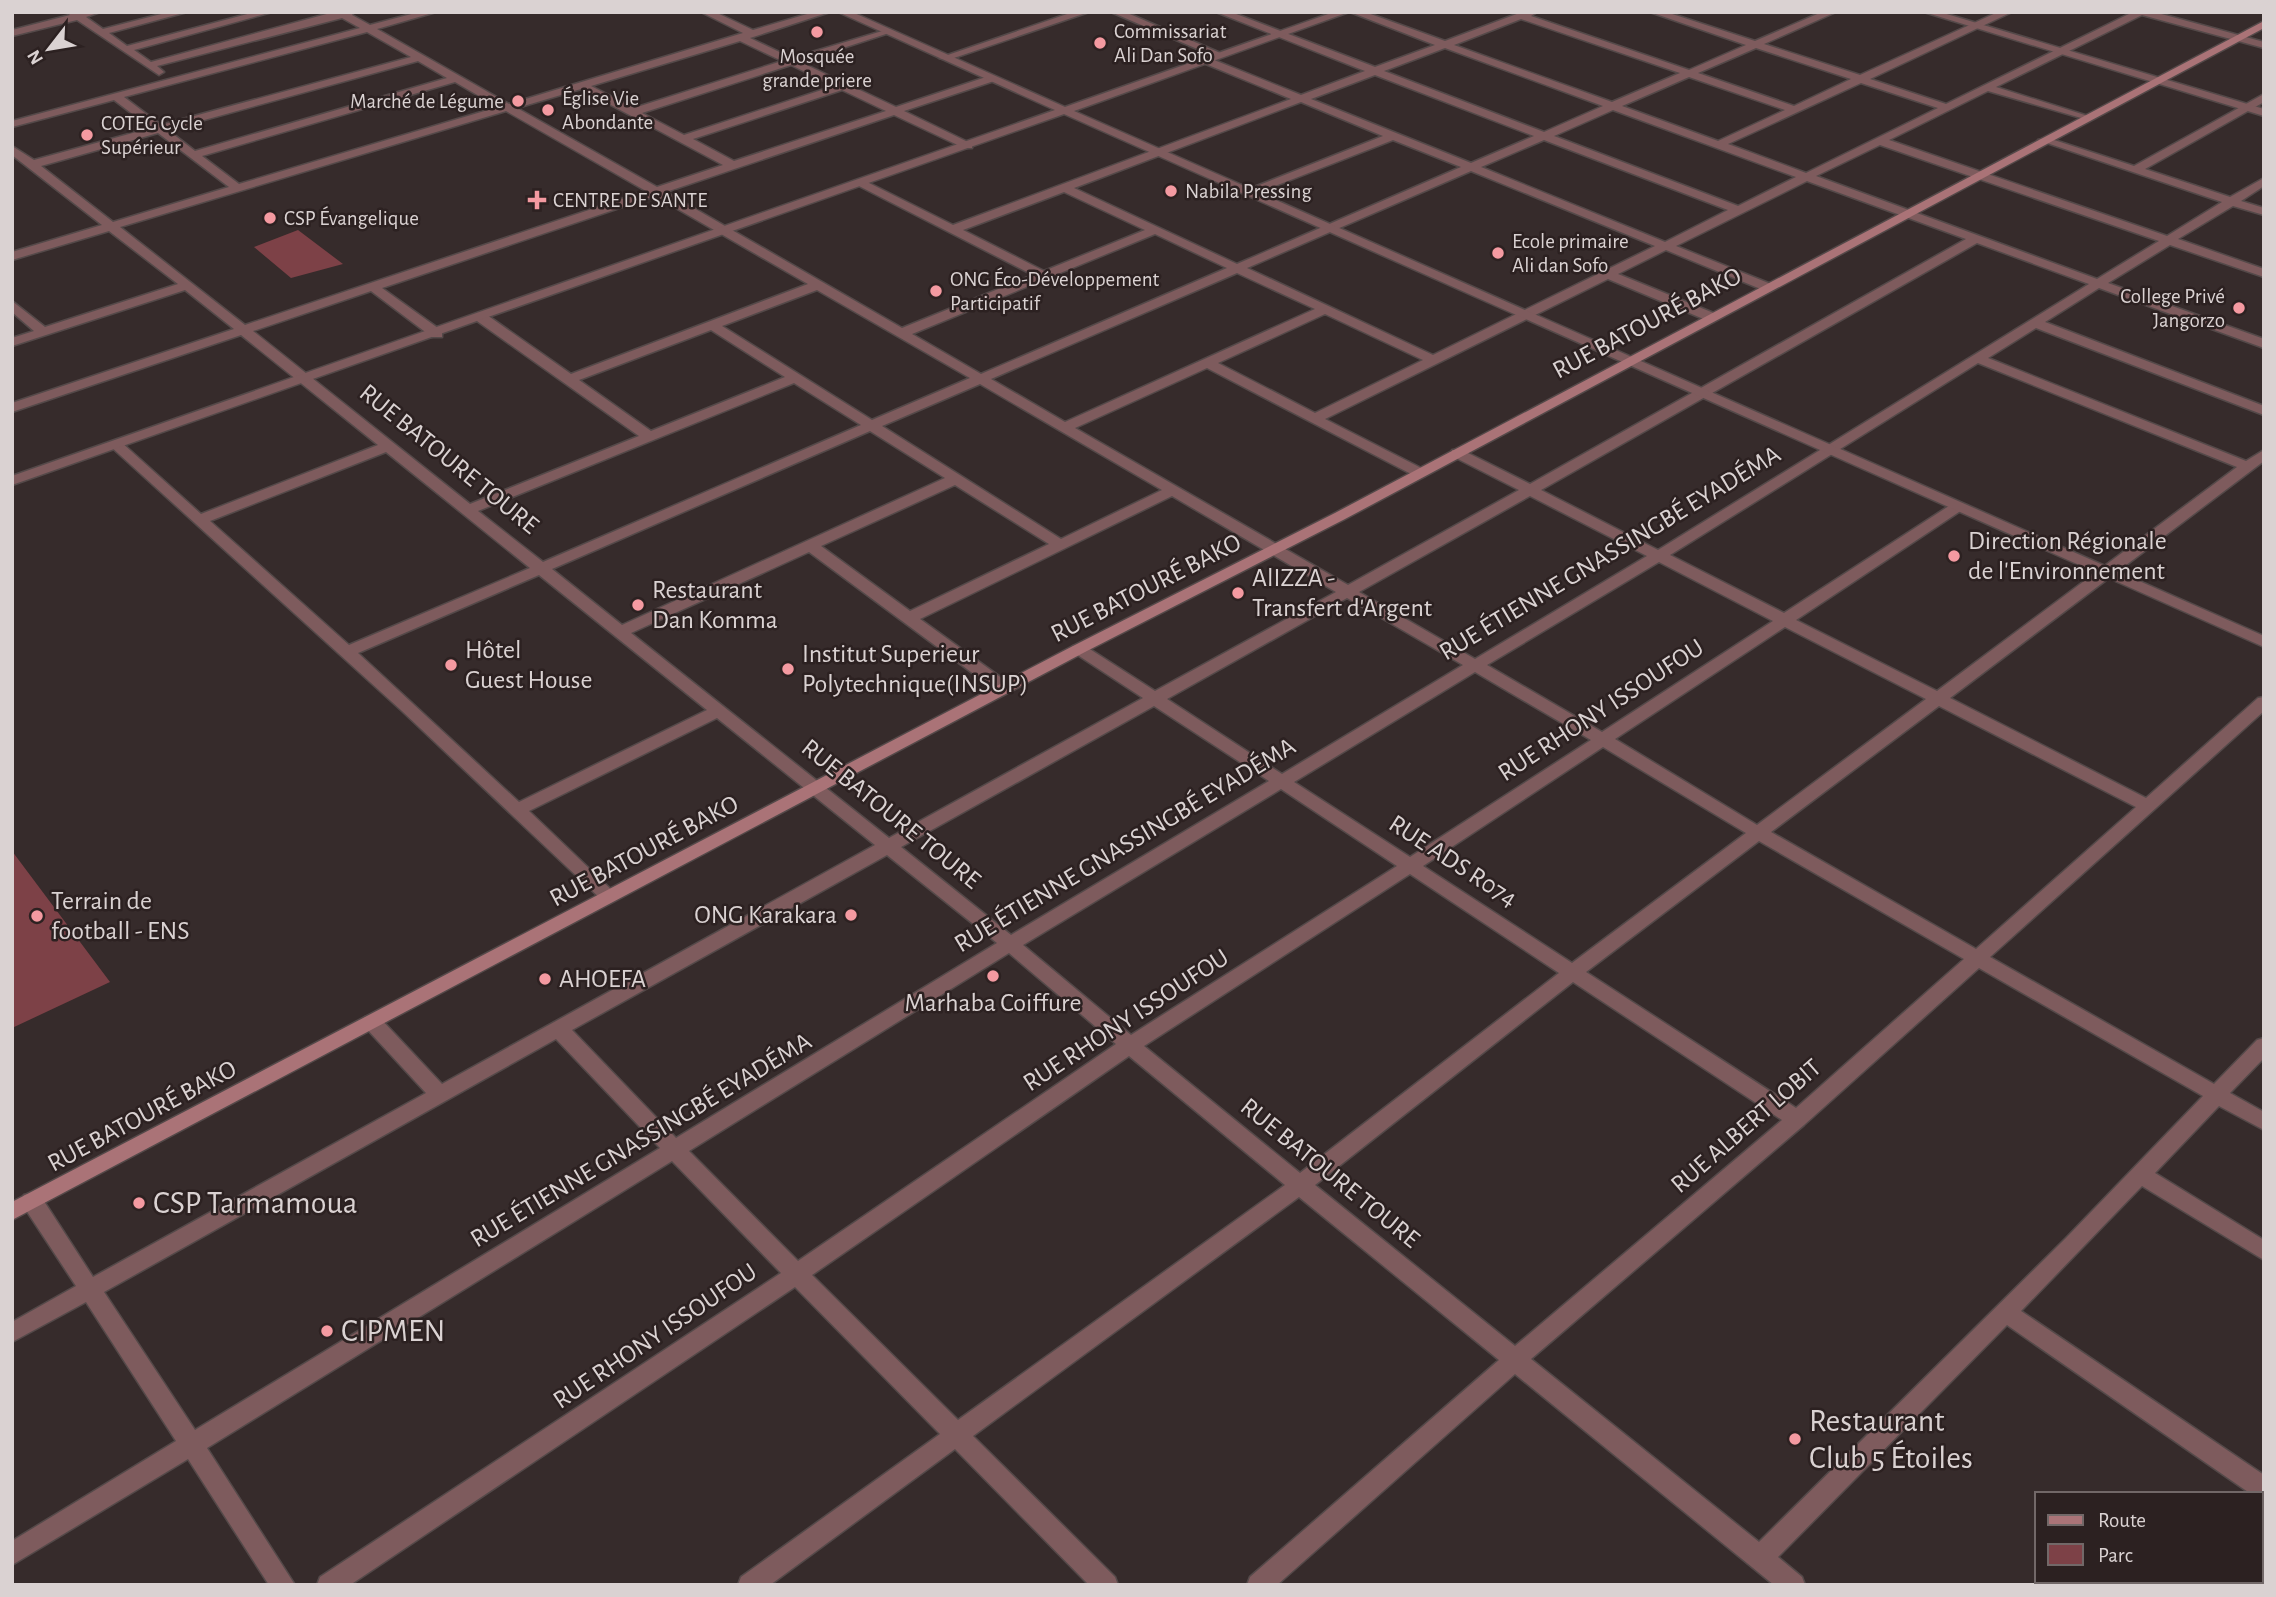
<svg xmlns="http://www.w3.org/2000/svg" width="2276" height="1597" font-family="'Alegreya Sans',sans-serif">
<rect width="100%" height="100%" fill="#362b2b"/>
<path fill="#7d4147" d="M298,230L343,264L291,278L254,247Z
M12,851L110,982L12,1028Z"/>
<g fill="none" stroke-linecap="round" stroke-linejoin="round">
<defs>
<path id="minor" d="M67,12H100L86,17L103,29L169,12H187L109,33L127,46L255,12H272L134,50L151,62L334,12H354L352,15L370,25L419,12H436L377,29L509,104L743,33L701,12H715L753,30L814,12H830L750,38L792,58L889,29V33L800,62L896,107L986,77H994V81L904,111L972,144V148H964L894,115L666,192L902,328L1033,275L859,186V182H867L953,225L1291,99L1201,62V58H1209L1301,95L1365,71L1216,12H1231L1375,67L1435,45L1350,12H1365L1445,41L1522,12H1537L1531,16L1689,70L1746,45L1650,12H1666L1755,41L1822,12H1836L1764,44L1860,75L1998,12H2012L1870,79L1946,104L2133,12H2154L2264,42V48L2142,15L1996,87L2088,116V120L1988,91L1889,140L2167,236L2222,202L2038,140L2048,138L2134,166L2264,94V102L2145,169L2230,197L2264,178V186L2241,201L2264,208V215L2233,206L2178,239L2264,269V277L2170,245L2108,283L2264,339V348L2099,288L2045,322L2264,406V415L2036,328L1988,358L2246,461L2264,450V461L1950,698L2146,798L2258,698L2264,697V711L1990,957L2214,1084L2257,1040L2264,1038V1058L2230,1093L2264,1112V1130L2219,1106L2155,1173L2264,1240V1260L2142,1186L2021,1311L2264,1475V1500L2260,1498V1494H2251L2007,1325L1778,1557L1802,1577L1805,1585H1774L1515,1374L1277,1585H1247L1250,1577L1499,1360L1299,1197L973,1436L1115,1577L1118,1585H1089L955,1449L770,1585H738L741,1577L940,1434L795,1287L350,1585H317L320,1577L781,1273L672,1161L207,1448L295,1585H269L188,1459L12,1565V1541L176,1441L86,1302L12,1342V1322L76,1286L24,1207L21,1201L24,1195L32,1193L40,1195L93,1277L426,1093L365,1027L362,1022L365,1017H379L442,1084L875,845L717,718L529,811L619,897L610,903L603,901L402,711L109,445L111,442H121L201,514L378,445L241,335L12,412V403L234,329L185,290L12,346V338L34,331L12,312V301L45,327L178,284L109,231L12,260V252L102,225L12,155V146L34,160L151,128L114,100L12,127V121L360,28L342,18L157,66L164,72L159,75L77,20L12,36V30L70,15ZM1521,19L1680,73L1612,102L1454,45ZM367,32L411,57L161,125L124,97ZM740,41L782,61L634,108L591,86ZM1445,48L1603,106L1544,132L1384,71ZM1756,48L1851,79L1794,106L1698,73ZM418,61L447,78L195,151L168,130ZM791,65L834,86L684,135L642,113ZM1375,75L1534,136L1471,163L1311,99ZM1689,77L1785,110L1718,141L1622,106ZM455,82L498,107L239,184L202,156ZM1861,83L1938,108L1806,173L1728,144ZM581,89L723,165L657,187L517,108ZM842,90L886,111L734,161L693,139ZM1301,102L1383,136L1244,191V195H1252L1393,140L1461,167L1237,264L1074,188ZM1613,110L1796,177L1738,206L1554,136ZM506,111L646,191L245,325L120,227ZM158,133L229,187L113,222L41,166ZM1544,140L1728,210L1665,242L1481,167ZM1880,145L2159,241L2097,279L1816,176ZM1471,171L1655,246L1433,355L1247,268ZM1807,181L1966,239L1530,484L1462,450H1452V456L1519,490L1348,585L1075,428L1207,368L1415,476H1425V470L1325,419L1608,279L1706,320H1716V314L1618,274L1666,250L1763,290H1771V284L1676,246ZM1064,192L1145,230L1044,271L963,230ZM655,196L808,284L571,374L487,315H477V321L639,436L470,504L253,331L371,291L432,337H442V331L382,288ZM1155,234L1227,268L981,374L912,334ZM1977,243L2089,284L1658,550L1541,490ZM1237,273L1315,309L1065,422L991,379ZM817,290L970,378L872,420L722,326ZM1325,314L1423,360L1315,413L1218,363ZM711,330L785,377L651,431L579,380ZM1978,363L2237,467L1937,691L1796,620L1962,510V504H1952L1784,613L1670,555ZM794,383L861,425L543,562L478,511ZM980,384L1162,490L1061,539L882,426ZM870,431L945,478L622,625L552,569ZM386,452L530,568L349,645L210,521ZM955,485L1049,544L910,611L821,546ZM1172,496L1336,592L1155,691L1085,646H1073L1071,649L1073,652L1143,698L889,838L631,633L809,552L998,692H1010L1012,688L1010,684L920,619ZM1530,496L1647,556L1475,659L1359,592ZM1659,562L1773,621L1602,732L1487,665ZM539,575L707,710L519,802L358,653ZM1347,598L1463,665L1282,774L1167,699ZM1785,627L1926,699L1757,825L1615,739ZM1475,672L1591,740L1410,857L1294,782ZM1154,706L1269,781L1011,935L901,847ZM1939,706L2136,807L1976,949L1771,832ZM1603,747L1746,833L1572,963L1423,866ZM1281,789L1397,866L1131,1035L1023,945ZM1759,841L1964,959L1796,1108L1586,972ZM887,855L997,943L676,1138L572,1030ZM1410,874L1559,973L1300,1173L1144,1046ZM1009,953L1116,1044L798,1261L689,1151ZM1979,968L2203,1096L2066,1238L1759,1542L1531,1359L1804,1125ZM1573,982L1782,1120L1515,1346L1315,1185ZM556,1039L660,1148L195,1430L104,1292ZM1129,1056L1285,1185L958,1420L812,1275Z
M1073,12H1089L948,60L939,58Z
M1111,12H1125L1225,55L1216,57Z"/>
<path id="tertiary" d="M838,12H852L1065,107L1334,12H1349L1074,111L2264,636V647L1064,114L12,485V476L1055,110Z
M1924,12H1940L2264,109V116Z"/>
<path id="secondary" d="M2264,21V28L1345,519L1085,652L12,1220V1202L1073,646L1335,513Z"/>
</defs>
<use href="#minor" stroke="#544949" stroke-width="3"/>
<use href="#tertiary" stroke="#544949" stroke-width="3"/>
<use href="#secondary" stroke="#544949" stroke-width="3"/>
<use href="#minor" fill="#7e5b5d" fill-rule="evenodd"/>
<use href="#tertiary" fill="#7e5b5d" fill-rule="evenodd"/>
<use href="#secondary" fill="#aa7377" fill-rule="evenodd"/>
</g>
<g fill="#f49aa1" stroke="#2c2121" stroke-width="2.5">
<circle cx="817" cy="32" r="7"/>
<circle cx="1100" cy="43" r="7"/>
<circle cx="518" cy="101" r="7"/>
<circle cx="548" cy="110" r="7"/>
<circle cx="87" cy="135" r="7"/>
<circle cx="1171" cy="191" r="7"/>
<path d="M533.5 189.5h7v7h7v7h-7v7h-7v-7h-7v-7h7z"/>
<circle cx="270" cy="218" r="7"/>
<circle cx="1498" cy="253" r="7"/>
<circle cx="936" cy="291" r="7"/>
<circle cx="2239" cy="308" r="7"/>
<circle cx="1954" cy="556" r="7"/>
<circle cx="1238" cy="593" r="7"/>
<circle cx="638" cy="605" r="7"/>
<circle cx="451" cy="665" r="7"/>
<circle cx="788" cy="669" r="7"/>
<circle cx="851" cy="915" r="7"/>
<circle cx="37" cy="916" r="7"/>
<circle cx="993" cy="976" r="7"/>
<circle cx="545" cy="979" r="7"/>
<circle cx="139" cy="1203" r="7"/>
<circle cx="327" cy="1331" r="7"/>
<circle cx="1795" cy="1439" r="7"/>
</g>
<g text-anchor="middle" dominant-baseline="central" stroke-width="5" stroke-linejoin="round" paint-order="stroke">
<g font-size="21" fill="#dad2d2" stroke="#2c2121" text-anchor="start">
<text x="1114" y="31">Commissariat<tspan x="1114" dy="24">Ali Dan Sofo</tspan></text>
<text x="817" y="56" text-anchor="middle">Mosquée<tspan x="817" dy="24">grande priere</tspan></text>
<text x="562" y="98">Église Vie<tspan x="562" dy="24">Abondante</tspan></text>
<text x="504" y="101" text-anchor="end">Marché de Légume</text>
<text x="101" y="123">COTEG Cycle<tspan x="101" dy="24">Supérieur</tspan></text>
<text x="1185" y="191">Nabila Pressing</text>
<text x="553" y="200">CENTRE DE SANTE</text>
<text x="284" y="218">CSP Évangelique</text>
<text x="1512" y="241">Ecole primaire<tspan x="1512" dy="24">Ali dan Sofo</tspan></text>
<text x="950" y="279">ONG Éco-Développement<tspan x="950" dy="24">Participatif</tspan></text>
<text x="2225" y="296" text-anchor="end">College Privé<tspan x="2225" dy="24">Jangorzo</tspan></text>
</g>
<g font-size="26" fill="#dad2d2" stroke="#2c2121">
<text transform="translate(1647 323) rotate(-28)">RUE BATOURÉ BAKO</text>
<text transform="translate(449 459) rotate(39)">RUE BATOURE TOURE</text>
<text transform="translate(1610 553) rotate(-31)">RUE ÉTIENNE GNASSINGBÉ EYADÉMA</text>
<text transform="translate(1146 588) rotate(-27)">RUE BATOURÉ BAKO</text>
<text transform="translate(1601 710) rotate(-33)">RUE RHONY ISSOUFOU</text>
<text transform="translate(891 814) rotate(39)">RUE BATOURE TOURE</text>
<text transform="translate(1125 845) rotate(-31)">RUE ÉTIENNE GNASSINGBÉ EYADÉMA</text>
<text transform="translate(644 851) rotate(-28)">RUE BATOURÉ BAKO</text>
<text transform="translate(1453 861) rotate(33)">RUE ADS R074</text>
<text transform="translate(1126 1020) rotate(-33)">RUE RHONY ISSOUFOU</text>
<text transform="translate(142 1116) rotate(-28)">RUE BATOURÉ BAKO</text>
<text transform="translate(1746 1126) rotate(-41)">RUE ALBERT LOBIT</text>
<text transform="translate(641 1140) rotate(-31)">RUE ÉTIENNE GNASSINGBÉ EYADÉMA</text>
<text transform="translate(1330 1173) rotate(39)">RUE BATOURE TOURE</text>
<text transform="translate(655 1336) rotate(-34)">RUE RHONY ISSOUFOU</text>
</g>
<g font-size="26" fill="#dad2d2" stroke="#2c2121" text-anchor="start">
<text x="1968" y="541">Direction Régionale<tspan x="1968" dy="30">de l'Environnement</tspan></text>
<text x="1252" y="578">AlIZZA -<tspan x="1252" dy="30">Transfert d'Argent</tspan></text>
<text x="652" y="590">Restaurant<tspan x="652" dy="30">Dan Komma</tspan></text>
<text x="465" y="650">Hôtel<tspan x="465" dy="30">Guest House</tspan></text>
<text x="802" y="654">Institut Superieur<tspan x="802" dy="30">Polytechnique(INSUP)</tspan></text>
<text x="51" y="901">Terrain de<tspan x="51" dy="30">football - ENS</tspan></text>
<text x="837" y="915" text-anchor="end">ONG Karakara</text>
<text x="559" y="979">AHOEFA</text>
<text x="993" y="1003" text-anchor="middle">Marhaba Coiffure</text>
</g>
<g font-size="32" fill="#dad2d2" stroke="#2c2121" text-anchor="start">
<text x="153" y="1203">CSP Tarmamoua</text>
<text x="341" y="1331">CIPMEN</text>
<text x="1809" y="1421">Restaurant<tspan x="1809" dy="37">Club 5 Étoiles</tspan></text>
</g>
</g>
<rect width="2276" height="1597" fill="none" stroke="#dad2d2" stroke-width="28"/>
<rect x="2035" y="1492" width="228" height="91" fill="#2c2121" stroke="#726868" stroke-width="2"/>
<rect x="2048" y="1515" width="35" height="10" fill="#aa7377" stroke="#726868" stroke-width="2"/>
<text x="2098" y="1527" font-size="21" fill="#dad2d2">Route</text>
<rect x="2048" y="1544" width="35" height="21" fill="#7d4147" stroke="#726868" stroke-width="2"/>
<text x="2098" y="1562" font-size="21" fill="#dad2d2">Parc</text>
<g transform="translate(49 49) rotate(239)" stroke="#2c2121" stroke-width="5" paint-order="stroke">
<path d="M0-5L12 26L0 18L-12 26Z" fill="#dad2d2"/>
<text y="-10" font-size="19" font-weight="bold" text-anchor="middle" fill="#dad2d2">N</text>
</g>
</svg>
